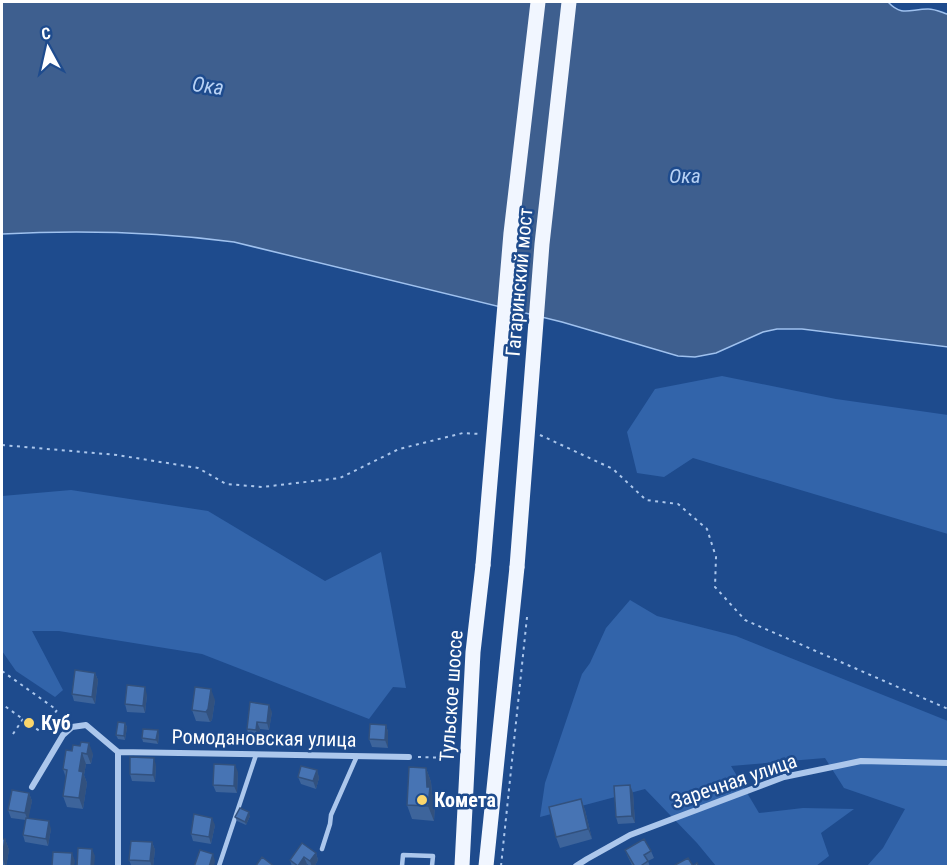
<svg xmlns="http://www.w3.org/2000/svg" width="950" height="868" font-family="'Roboto Condensed',sans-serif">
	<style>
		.green { fill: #3264aa }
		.water { fill: #3e5f8f; stroke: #9fc1ee; stroke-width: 1.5 }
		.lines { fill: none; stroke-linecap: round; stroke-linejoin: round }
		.path { stroke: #acc7ec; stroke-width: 2; stroke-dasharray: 3 4.5; stroke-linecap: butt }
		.lane { stroke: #acc7ec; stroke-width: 4.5 }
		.street { stroke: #acc7ec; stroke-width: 6 }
		.primary { stroke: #f1f6ff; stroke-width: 15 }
		.primary-bridge { stroke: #f1f6ff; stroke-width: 15 }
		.wall { fill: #3d649b }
		.shaded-wall { fill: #32517e }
		.building { fill: #4774b4; stroke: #32517e; stroke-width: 1.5 }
		.poi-dot { fill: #fbd66b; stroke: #1e4b8d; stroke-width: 2 }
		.labels { text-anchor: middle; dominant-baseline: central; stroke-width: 5; stroke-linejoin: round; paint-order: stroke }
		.street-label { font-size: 20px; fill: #fff; stroke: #1e4b8d }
		.poi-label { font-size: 20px; font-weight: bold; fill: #fff; stroke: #1e4b8d; text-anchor: start }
		.water-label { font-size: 21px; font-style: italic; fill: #b7d1f4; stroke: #1e4b8d }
	</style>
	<rect width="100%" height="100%" fill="#1e4b8d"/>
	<!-- green -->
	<path class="green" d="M722 376 836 399 948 415V534L693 458 664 477 637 473 627 432 655 389Z
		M71 490 208 511 325 581 381 552 406 688 393 687 369 719 202 654 59 631H32L63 690 55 697 16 671 2 651V496Z
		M630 600 657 616 736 636 948 721V866H867L883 848 905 809 844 788 825 758 731 766 759 813 803 808 854 809 821 833 829 856 816 866H716L697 843 645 789 540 817 545 783 582 674 590 663 606 628Z"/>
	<!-- water -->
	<path class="water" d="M2 2H888C902 17 910 9 928 9 935 9 941 12 947 14L948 15V347L802 329H777L763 332 716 353 695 357 678 356 562 322 234 242C158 232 79 230 2 234Z"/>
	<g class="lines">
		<!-- path -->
		<path class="path" d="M540 435 613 469 646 500 678 504 707 529 716 557 715 587 745 620 948 709
			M2 445 117 455 198 468 226 484 262 487 340 478 399 449 463 433 481 434
			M2 671 57 710 41 732 2 704
			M48 723 57 730
			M13 734 23 719
			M418 757 454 758
			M501 866 527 617"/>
		<!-- lane -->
		<path class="lane" d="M322 849 330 824 331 815 357 756
			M219 866 256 755
			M402 866 403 855 433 856 432 866"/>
		<!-- street -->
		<path class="street" d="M118 752 409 757
			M32 787 63 735 72 727 86 725 118 752V866
			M576 866 587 859 630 835 784 777 861 761 948 763"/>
		<!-- primary -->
		<path class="primary" d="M462 866 473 652 483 565
			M486 866 517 567"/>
		<!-- primary-bridge -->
		<path class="primary-bridge" d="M483 565 511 233 538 2
			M517 567 542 244 569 2"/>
	</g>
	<!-- wall -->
	<path class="wall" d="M95 673 98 680 95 704 74 701 72 694Z
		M147 695 145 713 127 712 125 704Z
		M215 700 212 720 210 722 196 721 192 710Z
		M272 712 269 730 260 729 258 737 249 736 247 729Z
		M125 723 127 727 125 740 118 739 116 735Z
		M386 725 388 732V748L372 747 369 739Z
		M159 734 158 744 143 742 142 738Z
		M72 751 93 754 91 764H86L84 775 87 783 83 809 67 807 63 796 66 778 63 769Z
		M156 765 155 782 132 781 130 774Z
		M426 768 431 782 432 794 435 802 434 821 412 819 407 805Z
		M317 770 319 778 316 789 301 784 298 777Z
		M238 772 237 793 216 792 213 785Z
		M630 785 633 793 635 823 618 824 616 817Z
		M29 793 32 801 28 818 51 829 48 846 25 842 23 835 26 820 11 818 8 810Z
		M581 799 585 810 592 839 560 848 556 837Z
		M250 816 246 825 237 821 235 817Z
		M215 825 211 844 193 841 191 834Z
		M2 839H5L9 850 6 867H2Z
		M152 842 155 850 153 867H132L129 860Z
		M625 850 651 851 654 858 648 861 650 867H633L628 857Z
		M316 853 318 860 314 867H311L307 864 305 867H292L290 860Z"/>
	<!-- shaded-wall -->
	<path class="shaded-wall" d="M95 673 98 680 95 704 92 697Z
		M145 687 147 695 145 713 143 706Z
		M211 689 215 700 212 720 210 722 206 712Z
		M269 705 272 712 269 730 267 723Z
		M257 722 260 729 258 737 256 730Z
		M125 723 127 727 125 740 124 736Z
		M386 725 388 732V748L385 740Z
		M158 730 159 734 158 744 156 740Z
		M89 743 93 754 91 764 87 754Z
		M82 753 86 764 84 775 87 783 83 809 79 798V771Z
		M154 758 156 765 155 782 153 775Z
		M235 765 238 772 237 793 234 786Z
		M426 768 431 782 432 794 435 802 434 821 428 806Z
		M317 770 319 778 316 789 313 781Z
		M630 785 633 793 635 823 632 816Z
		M29 793 32 801 28 821 25 813Z
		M581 799 585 810 592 839 588 829Z
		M249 812 250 816 246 825 245 822Z
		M212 818 215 825 211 844 209 837Z
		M49 821 51 829 48 846 46 839Z
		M5 839 9 850 6 867 2 857Z
		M152 842 155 850 153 867H152L150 861Z
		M92 849 95 856 94 867H91Z
		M72 853 75 861 74 867H71Z
		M316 853 318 860 314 867H312L310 861Z
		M213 854 215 861 214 867H209Z
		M304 857 307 864 305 867H298Z"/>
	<!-- building -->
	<path class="building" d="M75 670 95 673 92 697 72 694Z
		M127 685 145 687 143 706 125 704Z
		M195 687 211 689 208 709 206 712 192 710Z
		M250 702 269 705 267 723 257 722 256 730 247 729Z
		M118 722 125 723 124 736 116 735Z
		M370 724 386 725 385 740 369 739Z
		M143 729 158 730 156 740 142 738Z
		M81 742 89 743 87 754 82 753 79 771 83 772 79 798 63 796 67 770 63 769 66 750 72 751 73 745 80 746Z
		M130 757 154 758 153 775 130 774Z
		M214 764 235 765 234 786 213 785Z
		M301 766 317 770 313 781 298 777Z
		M409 767 426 768 427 787H430L428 806 407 805Z
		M630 785 632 816 616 817 614 786Z
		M12 790 29 793 25 813 8 810Z
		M581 799 588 829 556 837 549 807Z
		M240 808 249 812 245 822 235 817Z
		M194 814 212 818 209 837 191 834Z
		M26 818 49 821 46 839 23 835Z
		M2 839H5L2 857Z
		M644 839 651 851 644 855 648 861 639 867H635L625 850Z
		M131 841 152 842 150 861 129 860Z
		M302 843 316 853 310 861 304 857 298 866 290 860Z
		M78 848 92 849 91 867H77Z
		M200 850 213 854 209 867H194Z
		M53 852 72 853 71 867 52 866Z
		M262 857 275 867H255Z
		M688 858 693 866 697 863 699 867H675V865Z"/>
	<!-- markers -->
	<g class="poi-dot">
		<circle cx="29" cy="723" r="6"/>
		<circle cx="422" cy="800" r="6"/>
	</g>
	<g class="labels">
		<!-- street labels -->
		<g class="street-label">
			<text transform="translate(519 282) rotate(-85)">Гагаринский мост</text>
			<text transform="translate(451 696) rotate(-86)">Тульское шоссе</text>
			<text transform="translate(264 738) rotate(1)">Ромодановская улица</text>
			<text transform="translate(734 781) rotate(-19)">Заречная улица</text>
		</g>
		<!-- poi labels -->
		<g class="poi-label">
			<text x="41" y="723">Куб</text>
			<text x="434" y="800">Комета</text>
		</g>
		<!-- water labels -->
		<g class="water-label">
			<text transform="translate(208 86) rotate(8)">Ока</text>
			<text x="685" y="176">Ока</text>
		</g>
	</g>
	<!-- border -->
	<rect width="950" height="868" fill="none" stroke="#ffffff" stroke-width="6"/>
	<!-- north arrow -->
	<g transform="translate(48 48) rotate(352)" stroke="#1e4b8d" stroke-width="4.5" paint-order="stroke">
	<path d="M0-4.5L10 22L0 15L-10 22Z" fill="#ffffff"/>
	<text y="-9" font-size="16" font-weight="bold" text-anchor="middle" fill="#ffffff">С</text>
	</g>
</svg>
